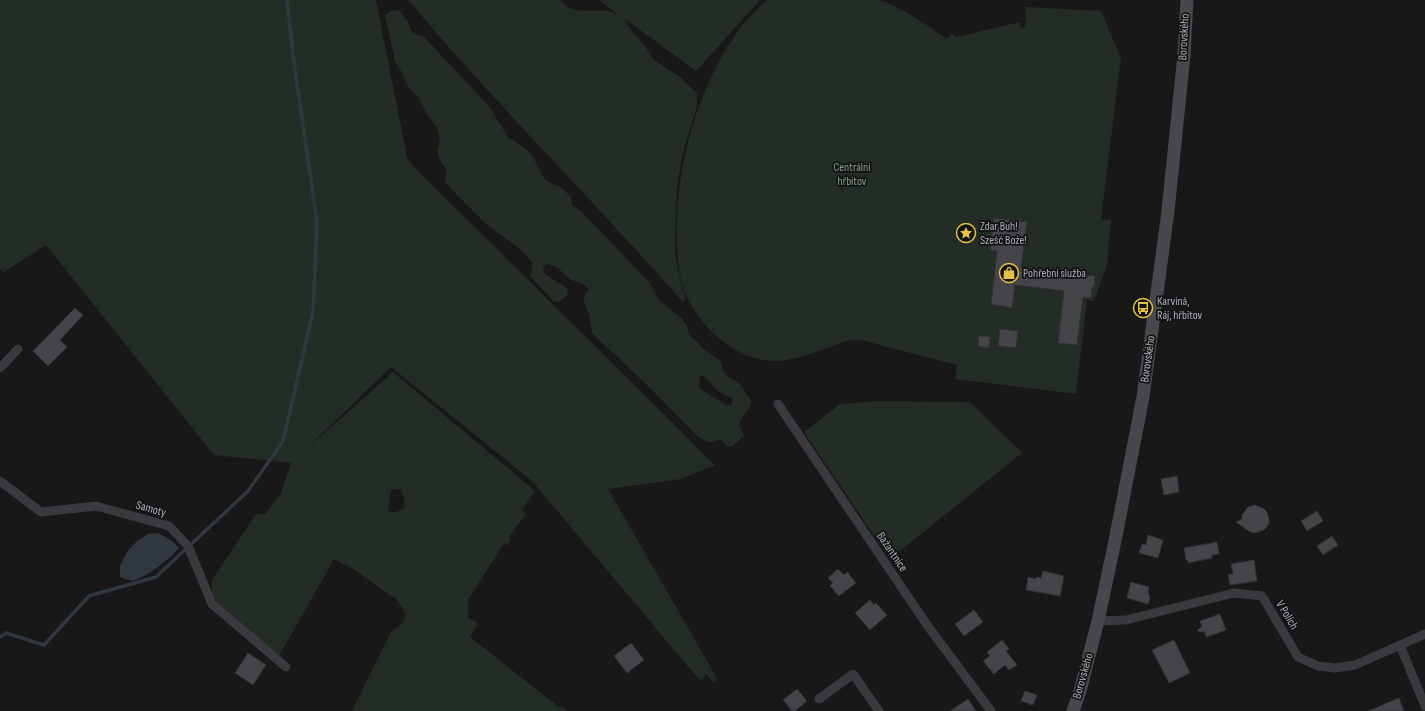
<svg xmlns="http://www.w3.org/2000/svg" width="1425" height="711" font-family="'Sofia Sans Condensed',sans-serif">
	<style>
		.green { fill: #242c26; fill-rule: evenodd }
		.water { fill: #30373f }
		.lines { fill: none; stroke-linecap: round; stroke-linejoin: round }
		.stream { stroke: #30373f; stroke-width: 3.5 }
		.building { fill: #454549; stroke: #323235 }
		.minor { stroke: #39393e; stroke-width: 9 }
		.secondary { stroke: #47484e; stroke-width: 13 }
		.labels { text-anchor: middle; dominant-baseline: central; stroke-width: 3.5; stroke-linejoin: round; paint-order: stroke }
		.street-label { font-size: 12px; fill: #abadb8; stroke: #131314 }
		.park-label { font-size: 12px; fill: #83a289; stroke: #131314 }
		.poi-label { font-size: 12px; fill: #abadb8; stroke: #131314; text-anchor: start }
	</style>
	<rect width="100%" height="100%" fill="#181819"/>
	<!-- green -->
	<path class="green" d="M0 0H376L407 157 412 165 715 465 681 479 608 489 717 678 714 683 706 674 701 682 533 482 391 367 304 451 393 372 535 491 522 510 526 514 509 537 510 539 507 546 504 543 468 600V617L478 624 470 637 559 707H563L567 711H352L391 632 402 624 406 616 402 607 396 599 353 569 334 559 278 658 212 600V580L256 514H265L281 493 291 463 214 455 46 245 3 273 0 268ZM393 489H400C404 495 405 501 404 508L399 511 392 513 388 510C390 502 388 496 393 489Z
		M408 0H560C564 4 569 9 576 10 590 13 603 7 617 14L599 0H760L696 71 625 19 631 30 645 46 653 59 667 69 678 75 697 93V107L682 156 677 187 675 254 681 283 686 298 683 302C593 200 496 104 408 0Z
		M767 0H880C904 9 926 24 947 39L952 33 956 37 1020 22 1021 28 1026 27 1025 7 1101 11 1121 58 1101 219 1111 220 1107 265 1094 301 1087 300 1076 394 955 379 957 365C934 359 911 353 887 347 878 345 867 340 857 340 848 339 838 344 830 347 804 356 778 367 751 357 719 345 694 318 683 287 678 271 677 254 677 237 675 159 706 52 767 0Z
		M399 10 408 21 410 29 414 33 424 37 488 105 508 137 527 150 532 155 542 175 547 181 560 187 568 194 571 198 572 205 582 212 649 282 659 300 682 319 687 325 689 335 700 344 703 349 719 360 721 363 723 370 727 376 740 384 752 402C749 411 741 416 739 425L744 435 733 446 728 447 721 439C711 444 707 442 698 437L651 389 592 333 589 315 583 298 589 289C584 283 579 283 572 280 562 274 562 268 548 264L543 267 544 273 568 289 567 295 559 302 553 301 530 276 532 271V263L527 256 515 245 487 225 452 190 445 182V177L447 170 442 164 437 152 440 142 437 128 428 116 419 98 409 88 400 69 395 62 385 15 391 11ZM700 375C710 378 710 384 717 390 722 394 729 395 733 400L731 405H726L699 388Z
		M877 401 970 402 1022 453 890 559 804 432 840 404Z"/>
	<!-- water -->
	<path class="water" d="M158 533 171 540 179 548C166 562 150 575 132 581L120 577V566L127 552 137 541 148 534Z"/>
	<g class="lines">
		<!-- stream -->
		<path class="stream" d="M0 637 6 633 44 645 89 596 156 577 248 491 283 441 313 312 317 222 294 63 287 0"/>
	</g>
	<!-- building -->
	<path class="building" d="M994 218 1027 222 1021 268 1074 274V271L1085 273V275L1095 276 1094 287H1092L1091 298 1083 297 1077 345 1058 343 1064 291 1015 285 1012 308 991 304 997 251 990 250Z
		M75 308 83 315 60 340 67 347 48 366 33 351Z
		M1000 329 1018 331 1016 348 998 346Z
		M979 336 990 337 989 348 978 346Z
		M1177 476 1179 492 1164 495 1161 479Z
		M1255 505 1264 509 1267 512 1269 518V524L1264 530 1255 533 1250 532 1236 522 1242 519V515L1248 507Z
		M1317 511 1323 521 1307 531 1301 521Z
		M1148 535 1163 540 1158 558 1139 553 1142 544 1146 545Z
		M1332 536 1338 545 1323 555 1317 546Z
		M1217 542 1219 554 1212 555V558L1188 563V560H1186L1184 548Z
		M1254 560 1257 581 1230 585 1228 575 1233 574 1231 564Z
		M838 569 844 575 847 572 856 583 839 596 830 586 833 583 828 578Z
		M1043 571 1064 576 1060 596 1026 590 1028 577 1036 579 1037 577 1041 578Z
		M1131 582 1149 587 1148 592 1150 598 1148 604 1127 598Z
		M870 600 874 605 876 603 887 615 870 630 855 613Z
		M974 610 983 622 964 636 955 624Z
		M1220 614 1226 630 1206 637 1205 632 1197 631 1202 626 1200 621Z
		M1002 640 1009 649 1006 651 1017 665 1009 670 1005 665 994 674 983 661 990 656 987 652Z
		M1174 640 1190 673 1169 683 1152 650Z
		M631 643 644 660 627 673 614 656Z
		M248 653 266 665 253 685 235 673Z
		M797 689 807 701 795 711H792L783 700Z
		M1025 691 1037 695 1033 705 1021 701Z
		M1399 698 1404 711H1368Z
		M968 699 976 711H950Z"/>
	<g class="lines">
		<!-- minor -->
		<path class="minor" d="M0 368 18 349
			M778 404 927 625 991 711
			M0 481 41 512 96 506 169 526 188 546 212 604 286 667
			M1098 621 1126 620 1234 593 1262 596 1298 657 1318 666 1335 668 1355 665 1425 634
			M1400 645 1425 706
			M819 699 853 674 879 711"/>
		<!-- secondary -->
		<path class="secondary" d="M1073 711 1080 691 1098 621 1115 541 1143 397 1168 211 1184 55 1187 0"/>
	</g>
	<!-- icons -->
	<defs>
		<g id="sight-ring" transform="scale(1)"><circle r="9.5" fill="#131314" stroke="#e5c244" stroke-width="1.5"/><path d="M0-6L1.8-2.2L6-1.7L2.9 1.2L3.7 5.4L0 3.3L-3.7 5.4L-2.9 1.2L-6-1.7L-1.8-2.2Z" fill="#e5c244"/></g>
		<g id="shop-ring" transform="scale(1)"><circle r="9.5" fill="#131314" stroke="#e5c244" stroke-width="1.5"/><path d="M-5-2.5h2.3a2.7 3.5 0 0 1 5.4 0H5L5.5 6h-11ZM-1.5-2.5h3a1.5 2.3 0 0 0-3 0Z" fill="#e5c244"/></g>
		<g id="bus-ring" transform="scale(1)"><circle r="9.5" fill="#131314" stroke="#e5c244" stroke-width="1.5"/><path d="M-5-6H5V4H4V6H2V4H-2V6H-4V4H-5ZM-3.5-4V0h7V-4ZM-3.5 1.2v1.5H-2V1.2ZM2 1.2v1.5H3.5V1.2Z" fill="#e5c244"/></g>
	</defs>
	<g fill-rule="evenodd">
		<use href="#sight-ring" x="966" y="233"/>
		<use href="#shop-ring" x="1009" y="273"/>
		<use href="#bus-ring" x="1143" y="308"/>
	</g>
	<g class="labels">
		<!-- street labels -->
		<g class="street-label">
			<text transform="translate(1184 37) rotate(-87)">Borovského</text>
			<text transform="translate(1148 359) rotate(-82)">Borovského</text>
			<text transform="translate(151 509) rotate(16)">Samoty</text>
			<text transform="translate(892 552) rotate(56)">Bažantnice</text>
			<text transform="translate(1287 615) rotate(59)">V Polích</text>
			<text transform="translate(1083 676) rotate(-74)">Borovského</text>
		</g>
		<!-- park labels -->
		<g class="park-label">
			<text x="852" y="167">Centrální<tspan x="852" dy="14">hřbitov</tspan></text>
		</g>
		<!-- poi labels -->
		<g class="poi-label">
			<text x="980" y="226">Zdar Buh!<tspan x="980" dy="14">Sześć Boże!</tspan></text>
			<text x="1023" y="273">Pohřební služba</text>
			<text x="1157" y="301">Karviná,<tspan x="1157" dy="14">Ráj, hřbitov</tspan></text>
		</g>
	</g>
</svg>
